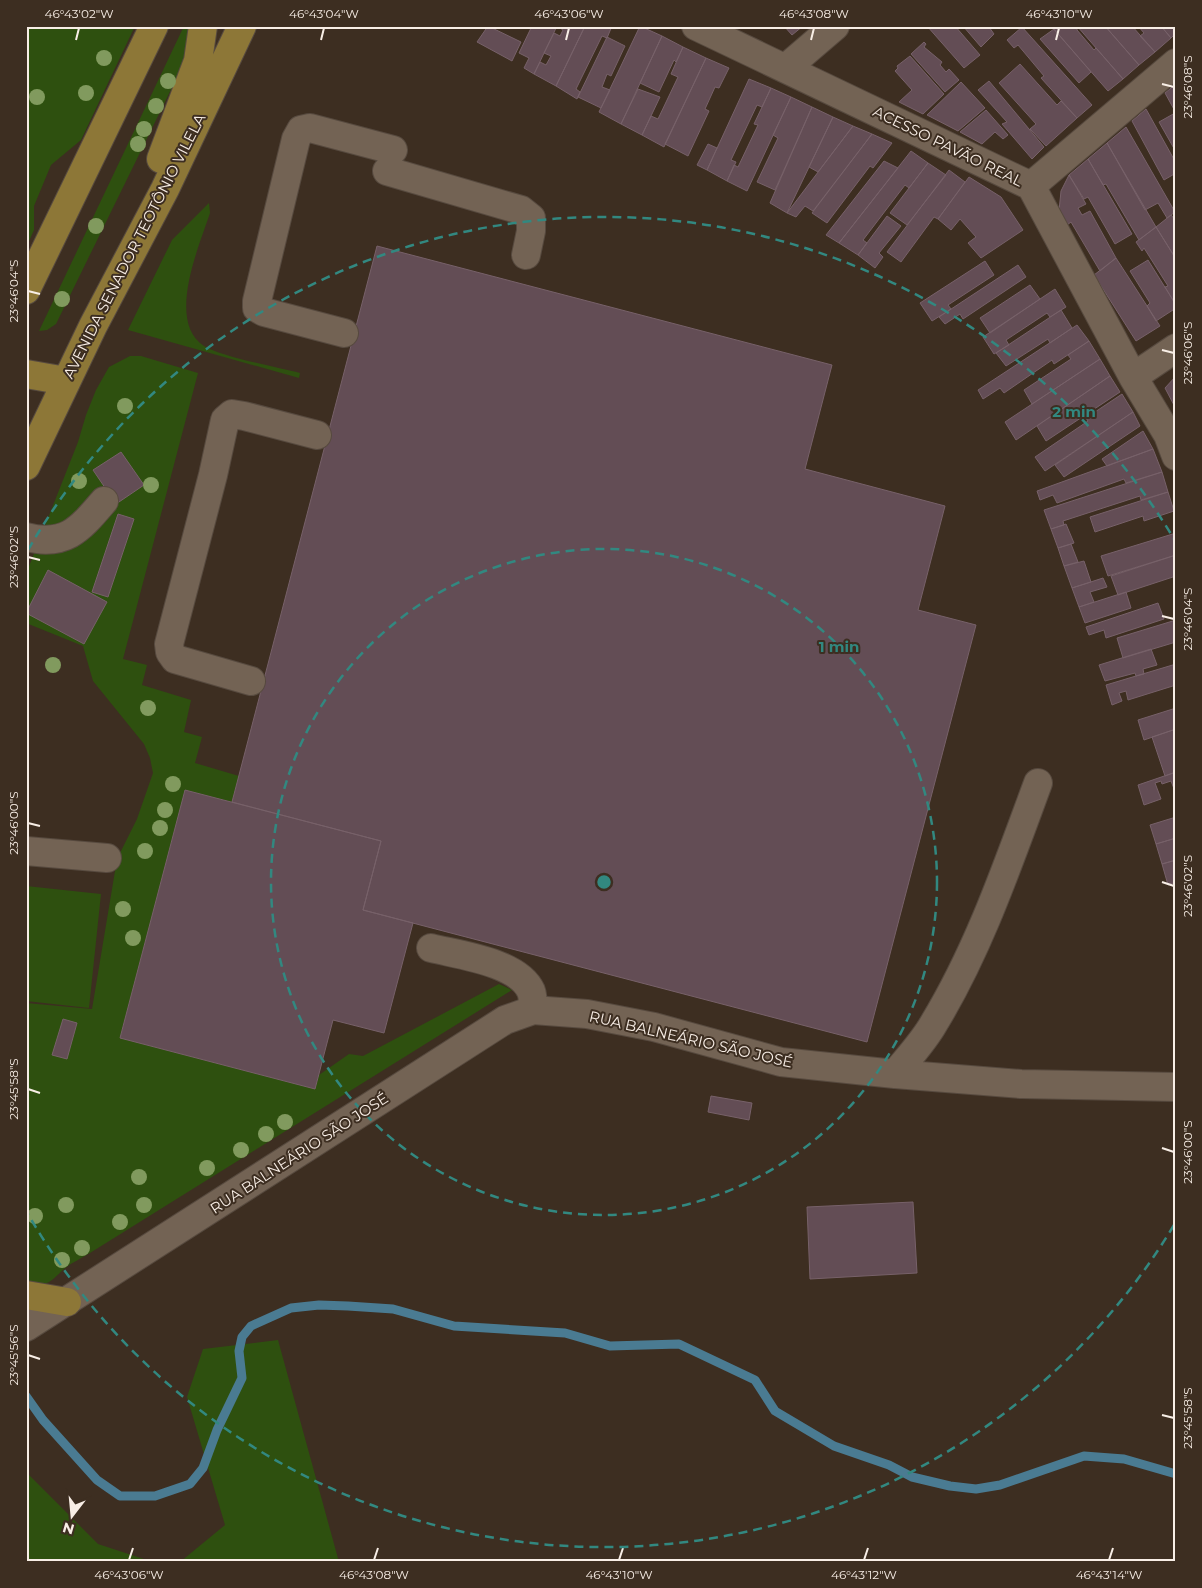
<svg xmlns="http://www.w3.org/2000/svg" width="1202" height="1588" font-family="Montserrat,sans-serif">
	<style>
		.green { fill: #2e500f }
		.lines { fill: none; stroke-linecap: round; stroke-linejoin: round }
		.stream { stroke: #4a7b92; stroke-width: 9 }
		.building { fill: #634d55; stroke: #776169 }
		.minor-casing { stroke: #574a3f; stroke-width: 30 }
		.major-casing { stroke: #574a3f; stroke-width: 30 }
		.minor { stroke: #736354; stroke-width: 28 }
		.major { stroke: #8d7737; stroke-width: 28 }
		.tree { fill: #819a5e }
		.ticks { fill: none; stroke: #f8eee6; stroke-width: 2 }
		.ring { fill: none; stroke: #328880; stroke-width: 2.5; stroke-dasharray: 9 6 }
		.labels { text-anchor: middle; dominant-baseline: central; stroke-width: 4; stroke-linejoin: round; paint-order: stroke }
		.street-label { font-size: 15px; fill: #f8eee6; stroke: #3d2e21 }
		.centre { fill: #328880; stroke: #3d2e21; stroke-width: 2.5 }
		.ring-label { font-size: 15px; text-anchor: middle; font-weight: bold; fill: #328880; stroke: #3d2e21; stroke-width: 4; stroke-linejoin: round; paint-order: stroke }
		.neatline { fill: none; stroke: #f8eee6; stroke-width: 2 }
		.ticks-label { font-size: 12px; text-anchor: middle; fill: #f8eee6 }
	</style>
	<rect width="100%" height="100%" fill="#3d2e21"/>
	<!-- green -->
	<path class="green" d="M26 26H135L81 140 51 165 34 206V230L26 248Z
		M184 26H194L184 63 56 324 47 330 39 331Z
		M209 203 210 213C199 247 166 321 204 346 222 357 277 367 300 373L299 378 128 330 172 240Z
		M130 356H141L198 373 123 659 147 665 142 685 191 700 184 732 202 737 195 763 239 776 232 802 185 790 120 1038 315 1089 319 1075 349 1054 363 1056 499 984 512 990 90 1253C82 1258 73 1262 65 1268 50 1282 48 1288 26 1282V1003L92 1009 117 859 137 819 153 773 150 758 144 744 93 681 83 646 26 623V574L78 442 86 415 96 390 109 367Z
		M26 886 101 894 89 1008 26 1001Z
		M278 1340 339 1562H180L225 1525 187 1397 203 1349Z
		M26 1472 98 1544 153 1562H26Z"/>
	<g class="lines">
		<!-- stream -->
		<path class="stream" d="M26 1396 43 1420 97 1480 120 1496H155L190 1484 203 1468 217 1430 242 1378 239 1351 242 1337 251 1326 291 1308 319 1305 348 1306 393 1309 454 1326 565 1333 610 1346 679 1344 755 1380 775 1411 834 1446 889 1465 912 1477 950 1486 976 1489 1000 1485 1084 1456 1124 1459 1176 1474"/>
	</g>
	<!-- building -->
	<path class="building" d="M488 26 521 42 512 61 477 42Z
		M532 26H557L534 74 524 68 529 58 519 53Z
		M585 26 556 86 534 74 540 62 546 65 551 56 544 53 554 33 560 36 563 30 557 26Z
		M585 26H612L607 38 602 36 576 89 580 92 577 99 556 86Z
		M640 26 662 36 621 124 599 112Z
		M784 26H803L792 35Z
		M927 26H955L980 55 964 68Z
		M963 26H984L987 29 989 27 994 34 981 47Z
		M1051 26H1077V30L1094 50 1096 48 1123 79 1108 91Z
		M1077 26H1105L1139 65 1123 79Z
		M1105 26H1132L1155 52 1139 65Z
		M1138 26H1161L1171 38 1155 52 1140 36 1144 33Z
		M1161 26H1176V33L1171 38Z
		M1022 27 1092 105 1077 118 1041 78 1044 76 1018 45 1014 48 1007 40Z
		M1054 29 1091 72 1079 83 1040 39Z
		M662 36 683 47 676 62 674 60 659 92 640 83Z
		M607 37 625 46 611 76 607 74 602 87 610 90 601 108 578 97Z
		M924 42 926 44 924 47 942 62 940 65 946 72 949 69 959 80 945 92 911 54Z
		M683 47 706 58 664 147 642 135 651 116 658 119 678 77 671 74Z
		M910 56 944 94 923 114 899 102 912 90 895 71 898 68 897 66Z
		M706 58 729 68 719 88 715 87 705 109 709 111 688 156 665 144Z
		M1020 64 1057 105 1061 101 1077 118 1046 146 1030 129 1036 124 999 83Z
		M749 79 771 88 762 107 757 105 731 160 736 162 727 181 707 170Z
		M989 81 1044 147 1032 159 1002 124 1007 122 978 90Z
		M961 82 985 108 958 131 927 115Z
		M1176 84V113L1165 93Z
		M771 88 791 97 747 191 727 181 734 165 738 167 758 125 754 124Z
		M638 89 660 97 642 135 621 124Z
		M791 97 812 107 775 190 757 182 778 138 773 135Z
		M812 107 833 117 787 213 770 203Z
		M1146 109 1176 163V173L1164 180 1132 121Z
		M986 110 1008 135 1003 139 995 132 982 144 960 132Z
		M1175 113H1176V152L1159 122Z
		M833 117 853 126 818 172 809 167Z
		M853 126 872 134 813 211 805 206 796 217 787 213Z
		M1126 127 1175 212 1167 218 1158 203 1145 210 1107 143Z
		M872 134 892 143 873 168 870 166 827 223 812 213Z
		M1107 143 1156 227 1139 240 1106 184 1103 185 1088 159Z
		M708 144 717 148 707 170 697 165Z
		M911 151 928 163 909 188 905 185 863 240 867 243 858 255 839 243Z
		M1088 159 1132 234 1115 244 1088 197 1084 199 1069 175Z
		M884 161 898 168 839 243 826 235Z
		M928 163 946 175 907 225 890 213Z
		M949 170 965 182 938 219 934 217 901 262 887 252Z
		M1069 175 1086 204 1078 208 1082 215 1090 211 1116 258 1100 271 1071 222 1067 225 1059 211 1061 191Z
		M969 177 1001 197 1023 230 981 258 968 243 976 237 960 219 951 230 938 219Z
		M1171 215 1176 221V259L1156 227Z
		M887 216 901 226 879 253 883 257 875 268 858 255Z
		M1156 227 1176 259V305L1165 287 1168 286 1144 248 1142 251 1136 242Z
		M377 246 832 365 805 469 945 506 918 610 976 625 867 1042 363 910 381 841 232 802Z
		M1116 258 1160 326 1136 341 1094 275Z
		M1148 260 1176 305V308L1156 321 1147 306 1150 303 1130 271Z
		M985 261 994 275 948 305 951 309 932 321 920 303Z
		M1018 265 1026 277 963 319 960 314 945 324 939 317Z
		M1030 285 1040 299 990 333 980 318Z
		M1055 289 1066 307 1050 317 1047 313 1006 340 1009 345 994 354 983 337Z
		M1061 310 1072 328 1050 343 1048 339 1006 366 996 353Z
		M1077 325 1089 341 1054 364 1052 360 1004 393 1000 388 983 399 978 390Z
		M1089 341 1100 359 1032 404 1024 390 1071 359 1068 355Z
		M1100 359 1110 376 1016 440 1005 422Z
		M1110 376 1120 392 1046 441 1037 426Z
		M1176 376V409L1165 388Z
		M1122 394 1133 412 1045 471 1035 457 1088 421 1086 418Z
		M1133 412 1140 426 1064 477 1055 465Z
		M1143 431 1153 449 1107 466 1102 459Z
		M1153 449 1162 472 1126 483 1124 479 1057 503 1053 495 1040 500 1037 491Z
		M121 452 144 485 116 504 93 470Z
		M1162 472 1168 492 1141 500 1140 496 1063 521 1064 525 1051 529 1044 510Z
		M1168 492 1174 511 1144 521 1143 516 1095 532 1090 517Z
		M118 514 134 519 108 597 92 592Z
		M1066 524 1074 543 1058 548 1051 529Z
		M1176 533V555L1108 576 1101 556Z
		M1071 544 1078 562 1064 566 1058 548Z
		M1176 555V576L1118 595 1111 576Z
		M1084 561 1091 582 1072 588 1064 566Z
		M48 570 107 602 84 644 26 613Z
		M1103 578 1107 587 1090 592 1094 602 1079 607 1072 588Z
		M1126 592 1131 608 1085 623 1079 607Z
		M1158 603 1164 619 1106 638 1104 630 1089 635 1086 627Z
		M1176 620V642L1123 658 1117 638Z
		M1151 649 1157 665 1143 669 1144 674 1136 676 1135 673 1105 681 1099 665Z
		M1176 664V685L1128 700 1126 691 1119 693 1122 701 1112 705 1106 685Z
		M1176 708V729L1144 740 1138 720Z
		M1176 729V772L1165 776 1152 737Z
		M1176 772V794L1171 781 1162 784 1161 781 1155 783 1161 799 1144 805 1138 785Z
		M185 790 381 841 363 910 413 923 384 1033 333 1020 315 1089 120 1038Z
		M1176 817V838L1156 844 1150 825Z
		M1176 838V860L1162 864 1156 844Z
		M1176 860V882L1168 885 1162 864Z
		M63 1019 77 1023 67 1059 52 1055Z
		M711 1096 752 1103 749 1120 708 1112Z
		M913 1202 917 1273 810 1279 807 1207Z"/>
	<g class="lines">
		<!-- minor casing -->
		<g class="minor-casing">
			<path id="minor" d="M696 26 1031 186 1133 377 1168 435 1176 456
				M786 68 835 26
				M387 171 521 210 531 218V231L526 255
				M1031 186 1176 63
				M344 333 264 312 257 308V301L296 139 301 130 310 128 393 150
				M1133 377 1176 348
				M26 537C66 547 80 529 104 501
				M251 681 175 659 170 652 169 644 213 475 225 420 232 414 244 416 317 435
				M26 851 107 858
				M431 948C459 955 518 962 531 991 533 996 533 1005 533 1010
				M895 1074C908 1058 924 1041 934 1023 979 949 1008 864 1038 783
				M26 1327 505 1020 533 1010 587 1014 654 1027 781 1062 895 1074 1021 1084 1176 1087"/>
		</g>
		<!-- major casing -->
		<g class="major-casing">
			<path id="major" d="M161 159 198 61 203 26
				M26 290 154 26
				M26 374 66 381
				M26 466 93 326 165 189 242 26
				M26 1295 67 1302"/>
		</g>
		<!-- minor -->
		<use href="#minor" class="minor"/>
		<!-- major -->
		<use href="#major" class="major"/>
	</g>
	<!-- trees -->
	<g class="tree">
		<circle cx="104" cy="58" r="8"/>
		<circle cx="168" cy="81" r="8"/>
		<circle cx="86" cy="93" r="8"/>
		<circle cx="37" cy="97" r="8"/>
		<circle cx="156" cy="106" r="8"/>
		<circle cx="144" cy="129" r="8"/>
		<circle cx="138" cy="144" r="8"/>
		<circle cx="96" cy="226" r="8"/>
		<circle cx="62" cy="299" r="8"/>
		<circle cx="125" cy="406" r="8"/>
		<circle cx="79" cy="481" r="8"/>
		<circle cx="151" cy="485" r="8"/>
		<circle cx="53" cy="665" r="8"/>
		<circle cx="148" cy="708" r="8"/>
		<circle cx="173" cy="784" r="8"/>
		<circle cx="165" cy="810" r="8"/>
		<circle cx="160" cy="828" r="8"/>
		<circle cx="145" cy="851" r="8"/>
		<circle cx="123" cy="909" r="8"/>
		<circle cx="133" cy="938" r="8"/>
		<circle cx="285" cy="1122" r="8"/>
		<circle cx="266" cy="1134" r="8"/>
		<circle cx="241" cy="1150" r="8"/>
		<circle cx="207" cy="1168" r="8"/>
		<circle cx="139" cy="1177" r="8"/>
		<circle cx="66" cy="1205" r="8"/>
		<circle cx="144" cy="1205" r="8"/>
		<circle cx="35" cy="1216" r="8"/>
		<circle cx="120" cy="1222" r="8"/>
		<circle cx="82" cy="1248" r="8"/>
		<circle cx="62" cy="1260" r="8"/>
	</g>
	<!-- ticks -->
	<path class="ticks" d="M76 40 79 28M321 40 324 28M566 40 569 28M811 40 814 28M1056 40 1059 28M1162 84 1174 87M28 291 40 294M1162 350 1174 353M28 557 40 560M1162 616 1174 619M28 823 40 826M1162 882 1174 886M28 1089 40 1093M1162 1148 1174 1152M28 1355 40 1359M1162 1415 1174 1418M129 1560 133 1548M374 1560 378 1548M619 1560 623 1548M864 1560 868 1548M1109 1560 1113 1548"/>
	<!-- distance rings -->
	<g class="ring">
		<circle cx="604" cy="882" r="333"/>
		<path d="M1174 1225A665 665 0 0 1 28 1214M28 550A665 665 0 0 1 1174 539"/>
	</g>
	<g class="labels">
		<!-- street labels -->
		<g class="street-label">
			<text transform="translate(948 146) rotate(26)">ACESSO PAVÃO REAL</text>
			<text transform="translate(134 246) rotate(-63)">AVENIDA SENADOR TEOTÔNIO VILELA</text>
			<text transform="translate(691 1039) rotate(13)">RUA BALNEÁRIO SÃO JOSÉ</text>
			<text transform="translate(299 1153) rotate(-33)">RUA BALNEÁRIO SÃO JOSÉ</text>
		</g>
	</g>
	<circle cx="604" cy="882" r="8" class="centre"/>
	<g class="ring-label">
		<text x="1074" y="417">2 min</text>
		<text x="839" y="652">1 min</text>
	</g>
	<!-- border -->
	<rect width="1202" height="1588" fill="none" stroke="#3d2e21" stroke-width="55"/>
	<!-- north arrow -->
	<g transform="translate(72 1516) rotate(196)" stroke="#3d2e21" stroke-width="4" paint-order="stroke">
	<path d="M0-4L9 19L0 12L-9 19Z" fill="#f8eee6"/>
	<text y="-8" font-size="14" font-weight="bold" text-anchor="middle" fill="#f8eee6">N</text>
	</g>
	<rect x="28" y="28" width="1146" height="1532" class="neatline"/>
	<g class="ticks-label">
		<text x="79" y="18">46°43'02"W</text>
		<text x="324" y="18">46°43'04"W</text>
		<text x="569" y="18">46°43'06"W</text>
		<text x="814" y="18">46°43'08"W</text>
		<text x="1059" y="18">46°43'10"W</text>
		<text transform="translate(1188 87) rotate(-90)" y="4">23°46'08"S</text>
		<text transform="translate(14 291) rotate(-90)" y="4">23°46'04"S</text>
		<text transform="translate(1188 353) rotate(-90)" y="4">23°46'06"S</text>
		<text transform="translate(14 557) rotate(-90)" y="4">23°46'02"S</text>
		<text transform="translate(1188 619) rotate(-90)" y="4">23°46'04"S</text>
		<text transform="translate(14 823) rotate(-90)" y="4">23°46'00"S</text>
		<text transform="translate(1188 886) rotate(-90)" y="4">23°46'02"S</text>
		<text transform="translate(14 1089) rotate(-90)" y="4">23°45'58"S</text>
		<text transform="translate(1188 1152) rotate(-90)" y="4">23°46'00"S</text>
		<text transform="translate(14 1355) rotate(-90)" y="4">23°45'56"S</text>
		<text transform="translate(1188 1418) rotate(-90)" y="4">23°45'58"S</text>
		<text x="129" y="1579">46°43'06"W</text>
		<text x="374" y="1579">46°43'08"W</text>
		<text x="619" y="1579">46°43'10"W</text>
		<text x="864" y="1579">46°43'12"W</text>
		<text x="1109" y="1579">46°43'14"W</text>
	</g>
</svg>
